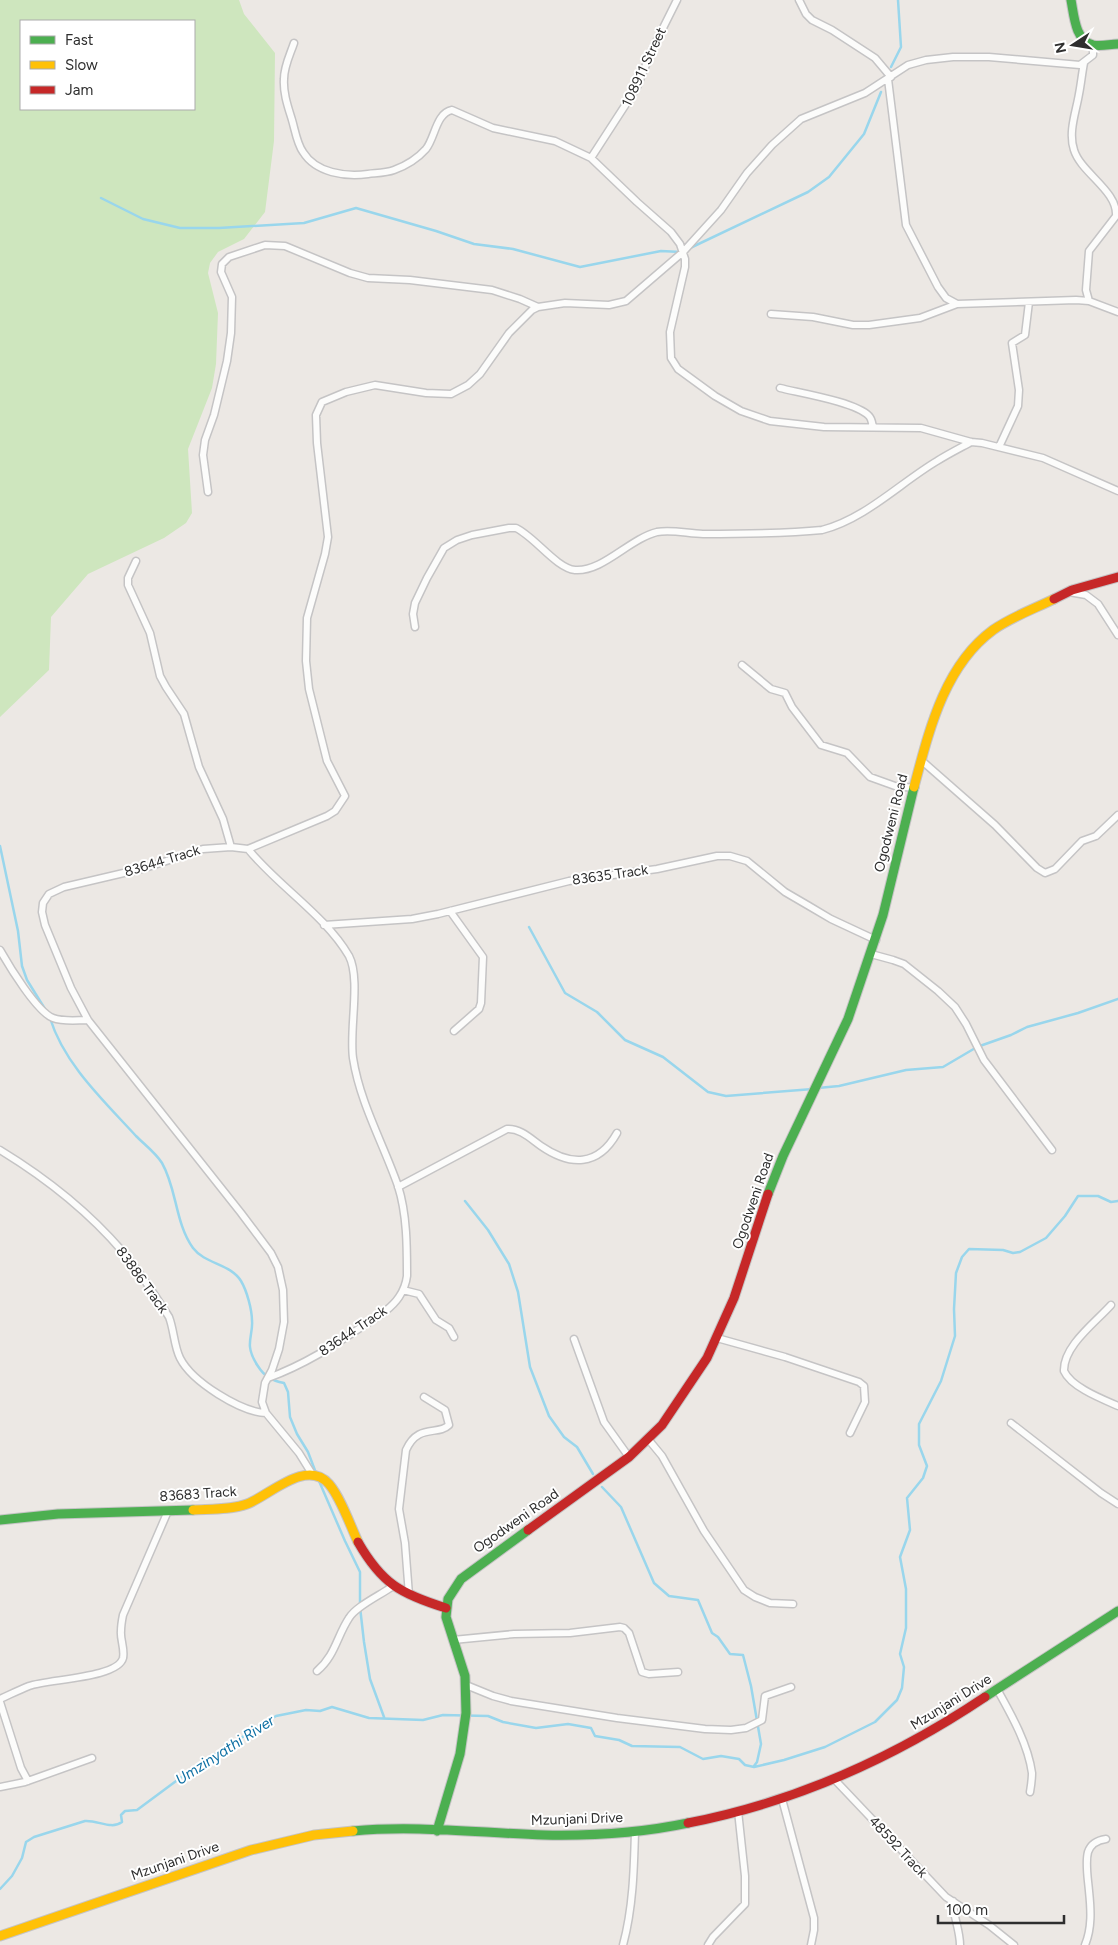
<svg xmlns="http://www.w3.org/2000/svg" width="1118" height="1945" font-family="Figtree,sans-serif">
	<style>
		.green { fill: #cee6be; fill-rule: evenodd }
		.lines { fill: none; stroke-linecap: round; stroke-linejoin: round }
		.stream { stroke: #99d6ec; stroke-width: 2.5 }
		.street-casing { stroke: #c5c4c5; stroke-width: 9 }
		.fast-casing { stroke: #c5c4c5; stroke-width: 11 }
		.slow-casing { stroke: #c5c4c5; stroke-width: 11 }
		.jam-casing { stroke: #c5c4c5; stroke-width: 11 }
		.street { stroke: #fcfcfb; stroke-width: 6 }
		.fast { stroke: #4caf50; stroke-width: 9 }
		.slow { stroke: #ffc107; stroke-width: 9 }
		.jam { stroke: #c62828; stroke-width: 9 }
		.labels { text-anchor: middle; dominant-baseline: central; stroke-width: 4; stroke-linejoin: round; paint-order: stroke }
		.street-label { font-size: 14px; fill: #2e2e2e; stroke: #fff }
		.water-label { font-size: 15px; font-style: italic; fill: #0d6fa3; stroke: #fff }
	</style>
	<rect width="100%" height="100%" fill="#ece8e4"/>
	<!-- green -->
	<path class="green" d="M0 0H239L244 14 275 53 274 141 265 212 244 239 218 252 210 263 208 273 218 313 216 364 212 388 188 449 192 513 186 523 164 538 88 574 51 617 49 670 0 717ZM21 21H194V109H21Z"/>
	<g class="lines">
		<!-- stream -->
		<path class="stream" d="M891 67 901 47 898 0
			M101 198 143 219 180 228H219L304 223 356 208 436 231 474 244 513 249 580 267 661 251 681 252
			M688 249 808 192 829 177 864 134 881 92
			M0 846 18 931 22 966 27 980 45 1009
			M529 927 565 993 597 1012 625 1040 663 1057 708 1092 726 1096 813 1089
			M50 1018C64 1064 104 1101 136 1136 144 1144 156 1153 162 1163 177 1189 175 1223 193 1248 205 1264 231 1264 241 1281 247 1291 252 1310 252 1321 253 1329 249 1339 250 1347 251 1357 261 1374 270 1378 274 1381 279 1382 284 1383L288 1392 290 1417 297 1434 308 1452 316 1473
			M818 1088 839 1086 906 1070 943 1067 977 1047 1011 1035 1027 1027 1078 1013 1118 999
			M465 1201 488 1230 509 1264 518 1292 530 1367 549 1416 564 1437 577 1447 593 1474
			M319 1481 345 1541 360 1572V1607L364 1642 370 1679 384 1717
			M602 1487 621 1507 654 1583 669 1596 698 1600 712 1633 718 1637 730 1654 743 1655 751 1686 761 1744 757 1762 754 1766
			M0 1889 12 1876 22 1858 26 1842 34 1837 85 1821C98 1820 111 1830 122 1822L121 1815 125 1811 137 1810 195 1767 276 1716 306 1710 320 1711 332 1707 369 1718 423 1720 443 1715 488 1716 503 1722 536 1728 568 1724 591 1728 595 1736 619 1740 632 1746 680 1747 703 1759 721 1756 739 1759 745 1765 754 1767 784 1760 825 1747 875 1722 897 1700 902 1688 904 1667 900 1654 906 1628V1589L900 1557 910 1530 907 1498 923 1478 927 1466 919 1445V1424L941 1381 955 1336 954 1309 956 1273 962 1257 969 1249 1003 1250 1013 1253 1020 1252 1046 1238 1065 1216 1078 1196H1098L1111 1202 1118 1201"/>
		<!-- street casing -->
		<g class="street-casing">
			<path id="street" d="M799 0 806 14 812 20 832 30 875 58 891 77
				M294 43C290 55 284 66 284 79 283 93 288 107 292 120 295 130 297 144 303 152 316 173 345 177 368 174 376 173 386 173 394 170 405 166 418 158 426 149 435 138 436 113 452 110L493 128 555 141 591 158 637 202 671 232 680 244 685 259V267L670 332 671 358 678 369 715 396 741 411 770 421 824 427 921 428 971 442 982 443 1043 458 1118 491
				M1084 63C1082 73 1081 84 1079 94 1076 112 1068 132 1074 150 1081 173 1118 191 1116 216L1089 251 1086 290 1089 301
				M888 79 906 225 938 287 946 298 957 304 1076 300 1089 301 1118 312
				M591 158 637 87 652 50 677 0
				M771 314 813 317 853 325H869L920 318 957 304
				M780 388C800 393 856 402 869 416 872 419 872 423 873 427
				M999 447 1018 406 1019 390 1012 343 1025 335 1029 302
				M208 492 203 455 205 440 214 415 227 361 231 333 232 297 221 272 222 264 229 257 265 245 285 246 350 273 368 278 410 280 492 290 520 299 538 307
				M136 561 128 578V585L150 633 160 676 166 687 184 714 199 767 223 819 231 847
				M1069 592 1086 595 1098 604 1118 635
				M415 627 413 614 415 603 427 578 444 548 457 540 472 535 509 528H516C535 537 556 568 575 570 603 572 629 539 657 532 672 529 689 534 703 534 743 534 782 534 822 530 865 519 900 483 937 461 948 454 960 448 971 442
				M742 665 771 689 785 693 792 707 821 745 847 753 870 777 895 786 915 788
				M921 760 995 825 1037 868 1045 873 1055 869 1082 841 1096 836 1118 815
				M248 849 327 816 335 811 345 796 327 761 309 689 306 661 307 618 325 554 328 537 317 443 316 415 322 402 346 392 375 385 426 393 451 394 468 385 480 374 509 333 532 310 538 307 565 303 609 305 626 301 683 252 721 210 747 173 772 145 801 119 865 93 908 65 926 60 953 57H989L1080 65 1093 55V45
				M450 911 483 957 481 1003 479 1009 454 1031
				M324 925 412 919 438 914 569 881 657 869 717 856H730L747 861 785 892 809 906 831 919 876 940
				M0 950C9 966 37 1012 53 1018 64 1022 77 1020 88 1020
				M871 954 893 960 904 964 938 991 955 1007 966 1024 984 1060 1052 1150
				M0 1150C46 1178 88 1211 123 1252 140 1272 155 1295 169 1317 174 1330 174 1346 180 1358 192 1382 241 1412 266 1413
				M398 1187 507 1129C520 1128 531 1139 541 1146 570 1166 598 1167 617 1133
				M403 1290 419 1294 436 1320 449 1328 454 1337
				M1111 1305C1096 1322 1063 1346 1064 1371 1071 1387 1102 1399 1118 1406
				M717 1338 785 1357 859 1382 864 1386 865 1402 850 1433
				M574 1339 604 1422 629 1457
				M268 1378C304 1365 335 1345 366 1324 377 1317 391 1309 399 1297 403 1291 406 1284 407 1276 407 1247 407 1214 398 1186 383 1143 360 1103 353 1058 349 1030 361 979 349 956 325 915 278 886 248 849L231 847 203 849 145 868 64 887 49 894 43 903 42 912 45 925 71 988 88 1020 241 1213 271 1253 278 1267 283 1290 284 1322 279 1349 272 1370 265 1383 262 1402 266 1413 299 1453 312 1474
				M1011 1423 1101 1493 1118 1504
				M648 1439 662 1456 704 1531 744 1590 755 1597 770 1603 793 1604
				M409 1595 405 1543 399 1509 406 1450C418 1423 438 1436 449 1425L445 1410 424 1397
				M453 1640 514 1634 570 1633 620 1627 624 1628 629 1633 642 1672 649 1674 678 1672
				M317 1671C335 1656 337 1636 349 1618 356 1606 381 1595 393 1586
				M466 1685 493 1696 511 1701 617 1718 705 1729 731 1730 746 1728 762 1720 765 1696 791 1687
				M997 1689C1011 1714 1028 1744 1032 1773 1032 1779 1031 1786 1030 1792
				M0 1699C9 1695 19 1690 29 1686 49 1679 118 1678 123 1658 125 1649 120 1639 121 1631 121 1626 122 1620 123 1615L168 1511
				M0 1702 21 1768 28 1781
				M834 1779 946 1897 989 1925 1014 1945
				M0 1787 25 1782 92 1758
				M782 1799 814 1918V1930L811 1945
				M953 1901C953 1916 960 1930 960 1945
				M623 1945C633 1908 634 1869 635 1831
				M708 1945 713 1937 745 1904V1876L738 1811
				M1085 1945C1092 1928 1091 1910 1089 1891 1088 1879 1085 1863 1088 1852 1091 1843 1099 1840 1106 1839"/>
		</g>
		<!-- fast casing -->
		<g class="fast-casing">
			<path id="fast" d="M1071 0C1074 15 1075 41 1093 45 1101 47 1110 44 1118 44
				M768 1194 783 1156 848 1019 883 915 914 787
				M0 1520 58 1514 193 1510
				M985 1697 1118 1611
				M353 1831C416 1825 480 1833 544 1835 592 1836 641 1833 688 1823
				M437 1831 460 1754 466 1713 465 1676 446 1617 448 1599 461 1579 528 1530"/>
		</g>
		<!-- slow casing -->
		<g class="slow-casing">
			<path id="slow" d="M914 787C929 731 944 666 993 630 1011 617 1034 609 1054 599
				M193 1510C210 1509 231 1510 247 1504 269 1496 306 1458 329 1484 341 1498 350 1525 358 1542
				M0 1936 251 1850 314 1835 353 1831"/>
		</g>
		<!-- jam casing -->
		<g class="jam-casing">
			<path id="jam" d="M1054 599 1072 590 1118 577
				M528 1530 629 1457 662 1425 707 1358 734 1298 768 1194
				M358 1542C382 1584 401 1594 446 1608
				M688 1823C796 1802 894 1758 985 1697"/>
		</g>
		<!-- street -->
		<use href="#street" class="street"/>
		<!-- fast -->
		<use href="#fast" class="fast"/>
		<!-- slow -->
		<use href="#slow" class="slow"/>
		<!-- jam -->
		<use href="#jam" class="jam"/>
	</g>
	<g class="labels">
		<!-- street labels -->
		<g class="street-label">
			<text transform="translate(644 67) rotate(-65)">108911 Street</text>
			<text transform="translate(891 823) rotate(-76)">Ogodweni Road</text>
			<text transform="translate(162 861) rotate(-17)">83644 Track</text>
			<text transform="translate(610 875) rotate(-8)">83635 Track</text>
			<text transform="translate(753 1201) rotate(-71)">Ogodweni Road</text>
			<text transform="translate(142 1280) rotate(54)">83886 Track</text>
			<text transform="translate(353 1331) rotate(-34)">83644 Track</text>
			<text transform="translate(198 1494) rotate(-4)">83683 Track</text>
			<text transform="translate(516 1521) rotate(-35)">Ogodweni Road</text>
			<text transform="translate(951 1702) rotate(-32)">Mzunjani Drive</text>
			<text transform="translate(577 1819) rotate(-2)">Mzunjani Drive</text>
			<text transform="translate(898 1847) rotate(47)">48592 Track</text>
			<text transform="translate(175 1861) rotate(-19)">Mzunjani Drive</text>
		</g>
		<!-- water labels -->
		<g class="water-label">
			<text transform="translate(225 1750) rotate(-33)">Umzinyathi River</text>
		</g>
	</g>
	<!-- legend -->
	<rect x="20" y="20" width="175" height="90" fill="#ffffff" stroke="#ababab"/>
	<rect x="30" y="36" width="25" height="8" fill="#4caf50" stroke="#ababab"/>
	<text x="65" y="45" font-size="15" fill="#2e2e2e">Fast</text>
	<rect x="30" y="61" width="25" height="8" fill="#ffc107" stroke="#ababab"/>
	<text x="65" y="70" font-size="15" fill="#2e2e2e">Slow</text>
	<rect x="30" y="86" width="25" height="8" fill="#c62828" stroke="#ababab"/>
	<text x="65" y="95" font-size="15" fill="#2e2e2e">Jam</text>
	<!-- north arrow -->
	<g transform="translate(1073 45) rotate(258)" stroke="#ffffff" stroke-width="4" paint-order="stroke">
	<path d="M0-4L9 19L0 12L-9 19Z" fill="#2e2e2e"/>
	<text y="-8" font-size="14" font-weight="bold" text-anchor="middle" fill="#2e2e2e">N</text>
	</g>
	<!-- scale -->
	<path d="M938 1915v8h126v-8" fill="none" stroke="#2e2e2e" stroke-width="2.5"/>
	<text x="946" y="1915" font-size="15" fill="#2e2e2e" stroke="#ffffff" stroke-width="4" paint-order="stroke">100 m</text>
</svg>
